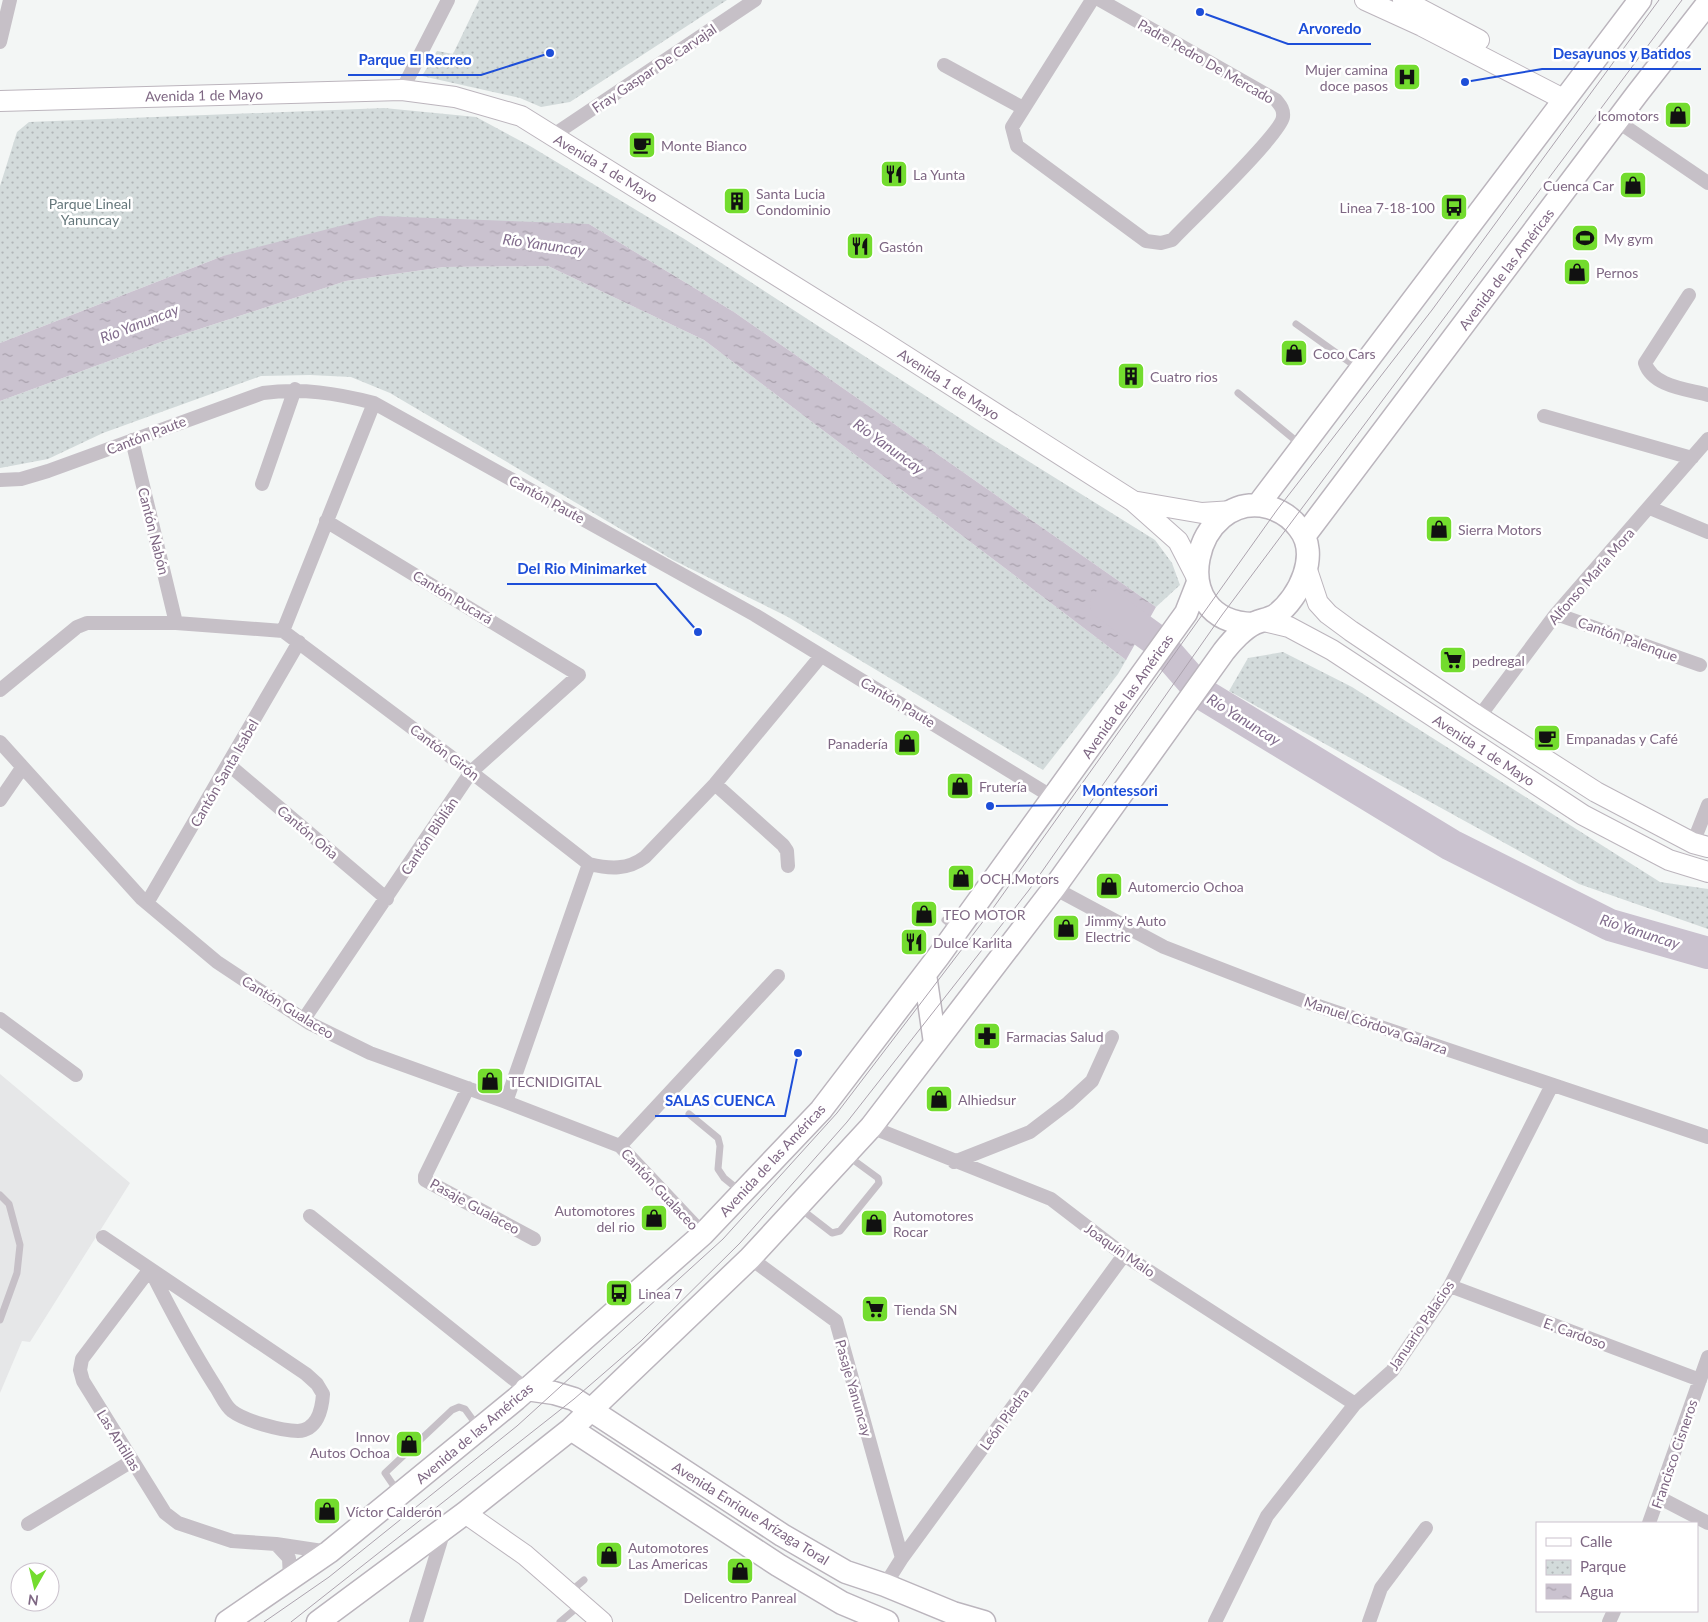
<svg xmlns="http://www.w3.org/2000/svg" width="1708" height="1622" font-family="Lato,sans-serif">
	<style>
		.built { fill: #e6e7e8 }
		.park { fill: url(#park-dots) }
		.water { fill: url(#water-ripples) }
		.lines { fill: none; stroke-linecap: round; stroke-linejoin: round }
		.river { stroke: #cac2cf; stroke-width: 32 }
		.secondary-casing { stroke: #bcb5bd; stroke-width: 22 }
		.primary-casing { stroke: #bbb5bd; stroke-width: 25 }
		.lane { stroke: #c6c0c7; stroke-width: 7 }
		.street { stroke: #c6c0c7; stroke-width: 14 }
		.secondary { stroke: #fff; stroke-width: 20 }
		.primary { stroke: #fff; stroke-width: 22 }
		.tram { stroke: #aca3ae; stroke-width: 1 }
		.labels { text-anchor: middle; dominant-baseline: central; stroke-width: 5; stroke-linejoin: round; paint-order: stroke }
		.street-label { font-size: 14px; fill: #7e6783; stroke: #fff }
		.poi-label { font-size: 14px; fill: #7e6783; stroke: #fff; text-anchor: start }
		.park-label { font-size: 14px; fill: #65777b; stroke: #fff }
		.water-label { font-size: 15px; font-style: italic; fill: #826d8d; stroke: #fff }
		.leader { fill: none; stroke: #1d4ed8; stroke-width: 2 }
		.callout-dot { fill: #1d4ed8; stroke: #fff; stroke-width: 2 }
		.callout-label { font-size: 15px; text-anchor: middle; font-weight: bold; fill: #1d4ed8; stroke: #fff; stroke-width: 5; stroke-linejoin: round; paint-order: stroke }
	</style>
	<defs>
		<pattern id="park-dots" width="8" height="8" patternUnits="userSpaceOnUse" patternTransform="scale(1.25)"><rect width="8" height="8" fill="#d3dbdb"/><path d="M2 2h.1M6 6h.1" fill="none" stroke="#b0b5b7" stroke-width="1.8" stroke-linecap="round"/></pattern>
		<pattern id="water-ripples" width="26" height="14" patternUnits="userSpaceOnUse" patternTransform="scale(1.25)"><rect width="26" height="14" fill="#cac2cf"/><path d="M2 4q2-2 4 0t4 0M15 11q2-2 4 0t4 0" fill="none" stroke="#a9a1ad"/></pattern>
	</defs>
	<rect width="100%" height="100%" fill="#f3f6f5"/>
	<!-- built -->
	<path class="built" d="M0 1074 130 1183 30 1342 22 1341 0 1393Z"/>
	<!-- park -->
	<path class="park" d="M479 0H727L570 102 541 107 520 98 422 76 437 51 453 54Z
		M384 108 476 117 530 146 686 240 975 428 1155 540 1172 563 1180 585 1156 607 734 312 589 224 223 256 0 343V186L17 132 29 122Z
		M548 266 704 340 1126 660 1118 674 1043 770 788 617 673 560 390 393 351 377 310 375 261 376 103 433 48 459 0 468V401L172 338 346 281 444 267Z
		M1283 652 1352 687 1660 882 1708 889V929L1579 884 1229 691 1248 658Z"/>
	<!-- water -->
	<path class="water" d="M379 216 589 224 734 312 1156 607 1126 660 704 340 548 266 444 267 346 281 172 338 0 401V343L223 256Z"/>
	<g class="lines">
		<!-- river -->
		<path class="river" d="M1106 604 1157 641 1204 695 1451 845 1610 925 1708 953"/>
		<!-- secondary casing -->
		<g class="secondary-casing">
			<path id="secondary" d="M1365 0 1422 26 1565 100
				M1403 0 1479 40
				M0 101 402 90 455 97 521 116 874 336 1133 501 1178 541 1196 576
				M1138 502 1202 513 1233 511
				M1306 567 1318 603 1328 614 1351 631 1479 717 1596 792 1693 843 1708 847
				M1264 621 1289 627 1332 650 1583 815 1669 860 1708 872
				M465 1513 525 1555 602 1622"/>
		</g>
		<!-- primary casing -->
		<g class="primary-casing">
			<path id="primary" d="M1258 505 1640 0
				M1305 535 1637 94 1708 3
				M925 974 935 1043
				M526 1389 554 1393 574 1399 782 1535 846 1572 885 1585 953 1613 984 1622
				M571 1429 778 1565 842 1603 887 1622
				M227 1622 329 1552 516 1399 703 1234 821 1110 938 957 1186 613 1197 585
				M318 1622 465 1513 571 1429 750 1258 871 1127 1054 888 1224 651C1231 642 1244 628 1255 623 1262 620 1269 619 1276 615 1300 597 1320 554 1299 528 1291 517 1282 511 1268 507 1195 489 1161 622 1253 624"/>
		</g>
		<!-- lane -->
		<path class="lane" d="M1296 324 1359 369
			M1238 393 1301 445
			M945 920 955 928
			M689 1114 718 1138 720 1146 718 1169 724 1178 740 1191
			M0 1195 9 1204 20 1245 17 1273 0 1320
			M801 1209 832 1233 840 1231 879 1183 878 1178 848 1156
			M398 1492 385 1473 452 1410 459 1407 465 1409 478 1427
			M571 1591 584 1580
			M560 1622 579 1606"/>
		<!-- street -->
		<path class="street" d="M1092 0 1012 127 1017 146 1146 241 1161 243 1172 240C1189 222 1281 134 1283 117 1284 109 1280 105 1276 100L1100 0
			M0 42 10 0
			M944 65 1023 108
			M402 90 448 0
			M1617 121 1708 183
			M552 136 755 0
			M1689 295 1645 363C1653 387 1687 389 1708 395
			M1544 416 1692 458
			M132 440 176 623
			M0 480 21 479 48 471 263 393C302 388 336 393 374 403L755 615 1054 798
			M262 484 295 389
			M1650 508 1708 532
			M1556 614 1700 665
			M283 631 374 403
			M0 690 77 627 87 623H176L283 631 471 772 589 864C610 869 628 870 645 857L715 784 821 656
			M1479 717 1556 614 1708 439
			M0 742 142 899 217 962 309 1023 370 1053 506 1102 620 1146 703 1234
			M229 765 387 899
			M715 784 783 845 787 851 788 866
			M0 800 22 768
			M1693 843 1708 805
			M1054 888 1164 947 1309 1003 1708 1137
			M147 903 299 642
			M0 1019 76 1075
			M304 1019 471 772 579 675 326 521
			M468 1088 425 1176V1180L534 1239
			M506 1102 589 864
			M871 1127 1051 1199 1124 1255 1355 1404
			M620 1146 778 976
			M954 1162 1030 1132 1068 1103 1092 1081 1112 1037
			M310 1216 526 1389
			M103 1237 306 1374 317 1384 323 1394C322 1410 317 1430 298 1431 282 1431 245 1421 232 1411 225 1406 220 1393 215 1386 191 1348 170 1309 150 1269
			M750 1258 836 1321 902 1558
			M150 1269 82 1359 80 1370 83 1381 165 1513 178 1523 232 1541 276 1544 329 1552
			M1450 1286 1700 1380
			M1660 1498 1708 1523
			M1649 1523 1708 1357
			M28 1524 132 1461
			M276 1544 289 1558 290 1580
			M885 1585 902 1558 1124 1255
			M416 1622 445 1527
			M1215 1622 1267 1516 1355 1404 1392 1371 1450 1286 1552 1085
			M1369 1622 1381 1588 1426 1528
			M1609 1622 1614 1611"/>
		<!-- secondary -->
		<use href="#secondary" class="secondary"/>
		<!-- primary -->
		<use href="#primary" class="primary"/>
		<!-- tram -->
		<path class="tram" d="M264 1622 329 1577 517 1426 723 1239 837 1113 991 911 1277 510 1432 310 1659 0
			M291 1622 574 1399 641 1341 740 1243 847 1122 1029 890 1222 615 1682 0"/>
	</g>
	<!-- icons -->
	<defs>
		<g id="hospital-square" transform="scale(1.4375)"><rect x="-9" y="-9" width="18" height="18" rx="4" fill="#73dc2e" stroke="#fff"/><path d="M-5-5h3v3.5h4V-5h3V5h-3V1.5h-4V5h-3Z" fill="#111"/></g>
		<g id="shop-square" transform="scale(1.4375)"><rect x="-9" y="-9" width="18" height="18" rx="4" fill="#73dc2e" stroke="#fff"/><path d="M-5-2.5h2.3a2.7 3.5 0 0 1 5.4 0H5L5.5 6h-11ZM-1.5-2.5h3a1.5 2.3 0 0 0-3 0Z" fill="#111"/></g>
		<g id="cafe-square" transform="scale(1.4375)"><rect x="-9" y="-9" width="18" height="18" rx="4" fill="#73dc2e" stroke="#fff"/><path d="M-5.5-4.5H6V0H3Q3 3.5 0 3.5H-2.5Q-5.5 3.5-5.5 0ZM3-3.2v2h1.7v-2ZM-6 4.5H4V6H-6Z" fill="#111"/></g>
		<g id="restaurant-square" transform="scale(1.4375)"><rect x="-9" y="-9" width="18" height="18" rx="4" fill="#73dc2e" stroke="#fff"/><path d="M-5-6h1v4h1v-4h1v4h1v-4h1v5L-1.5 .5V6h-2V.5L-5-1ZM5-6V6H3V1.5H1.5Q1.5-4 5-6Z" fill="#111"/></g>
		<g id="building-square" transform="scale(1.4375)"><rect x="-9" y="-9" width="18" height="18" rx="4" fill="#73dc2e" stroke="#fff"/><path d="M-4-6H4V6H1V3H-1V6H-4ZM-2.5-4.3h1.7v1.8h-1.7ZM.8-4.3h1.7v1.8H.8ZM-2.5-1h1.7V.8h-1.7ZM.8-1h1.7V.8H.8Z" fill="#111"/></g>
		<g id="bus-square" transform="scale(1.4375)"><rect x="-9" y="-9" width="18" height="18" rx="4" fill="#73dc2e" stroke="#fff"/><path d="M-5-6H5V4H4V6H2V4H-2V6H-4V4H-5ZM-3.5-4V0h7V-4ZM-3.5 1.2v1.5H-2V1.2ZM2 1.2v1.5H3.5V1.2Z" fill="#111"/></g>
		<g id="stadium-square" transform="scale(1.4375)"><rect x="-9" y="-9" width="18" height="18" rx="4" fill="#73dc2e" stroke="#fff"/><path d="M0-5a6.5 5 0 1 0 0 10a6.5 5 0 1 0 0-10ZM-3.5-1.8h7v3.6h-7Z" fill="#111"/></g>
		<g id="supermarket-square" transform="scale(1.4375)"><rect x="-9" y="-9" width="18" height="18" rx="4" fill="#73dc2e" stroke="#fff"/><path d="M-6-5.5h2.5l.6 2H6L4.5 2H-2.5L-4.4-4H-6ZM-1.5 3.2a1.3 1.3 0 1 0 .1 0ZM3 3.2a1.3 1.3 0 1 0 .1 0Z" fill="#111"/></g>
		<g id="pharmacy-square" transform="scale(1.4375)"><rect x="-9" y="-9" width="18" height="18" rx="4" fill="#73dc2e" stroke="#fff"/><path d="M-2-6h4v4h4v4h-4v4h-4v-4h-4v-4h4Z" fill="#111"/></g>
	</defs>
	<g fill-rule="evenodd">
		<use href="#hospital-square" x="1407" y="77"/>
		<use href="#shop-square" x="1678" y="115"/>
		<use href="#cafe-square" x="642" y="145"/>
		<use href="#restaurant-square" x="894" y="174"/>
		<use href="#shop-square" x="1633" y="185"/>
		<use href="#building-square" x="737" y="201"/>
		<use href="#bus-square" x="1454" y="207"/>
		<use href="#stadium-square" x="1585" y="238"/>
		<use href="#restaurant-square" x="860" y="246"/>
		<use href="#shop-square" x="1577" y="272"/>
		<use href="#shop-square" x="1294" y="353"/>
		<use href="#building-square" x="1131" y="376"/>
		<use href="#shop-square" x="1439" y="529"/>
		<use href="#supermarket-square" x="1453" y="660"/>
		<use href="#cafe-square" x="1547" y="738"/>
		<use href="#shop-square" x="907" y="743"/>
		<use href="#shop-square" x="960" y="786"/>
		<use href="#shop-square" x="961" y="878"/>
		<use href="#shop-square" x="1109" y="886"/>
		<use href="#shop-square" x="924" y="914"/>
		<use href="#shop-square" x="1066" y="928"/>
		<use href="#restaurant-square" x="914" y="942"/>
		<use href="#pharmacy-square" x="987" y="1036"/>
		<use href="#shop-square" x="490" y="1081"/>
		<use href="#shop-square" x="939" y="1099"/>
		<use href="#shop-square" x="654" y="1218"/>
		<use href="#shop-square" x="874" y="1223"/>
		<use href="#bus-square" x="619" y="1293"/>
		<use href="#supermarket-square" x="875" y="1309"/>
		<use href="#shop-square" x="409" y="1444"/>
		<use href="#shop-square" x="327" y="1511"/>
		<use href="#shop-square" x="609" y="1555"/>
		<use href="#shop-square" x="740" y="1571"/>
	</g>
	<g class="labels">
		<!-- street labels -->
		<g class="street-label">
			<text transform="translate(1206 61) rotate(30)">Padre Pedro De Mercado</text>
			<text transform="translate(654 68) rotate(-34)">Fray Gaspar De Carvajal</text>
			<text transform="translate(204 95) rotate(-1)">Avenida 1 de Mayo</text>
			<text transform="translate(606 168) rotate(31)">Avenida 1 de Mayo</text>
			<text transform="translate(1506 269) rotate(-53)">Avenida de las Américas</text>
			<text transform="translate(949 384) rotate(33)">Avenida 1 de Mayo</text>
			<text transform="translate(146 435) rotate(-21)">Cantón Paute</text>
			<text transform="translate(547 499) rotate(29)">Cantón Paute</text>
			<text transform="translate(154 531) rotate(76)">Cantón Nabón</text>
			<text transform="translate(1591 576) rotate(-49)">Alfonso María Mora</text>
			<text transform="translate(453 597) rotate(31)">Cantón Pucará</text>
			<text transform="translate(1628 639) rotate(20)">Cantón Palenque</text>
			<text transform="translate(1127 696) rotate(-55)">Avenida de las Américas</text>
			<text transform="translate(898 702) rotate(31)">Cantón Paute</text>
			<text transform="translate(1484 750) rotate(33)">Avenida 1 de Mayo</text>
			<text transform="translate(445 752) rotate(37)">Cantón Girón</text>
			<text transform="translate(224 773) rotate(-60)">Cantón Santa Isabel</text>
			<text transform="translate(308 832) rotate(40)">Cantón Oña</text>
			<text transform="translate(429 836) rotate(-56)">Cantón Biblián</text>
			<text transform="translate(288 1007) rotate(32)">Cantón Gualaceo</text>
			<text transform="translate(1376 1025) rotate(19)">Manuel Córdova Galarza</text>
			<text transform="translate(772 1160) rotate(-47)">Avenida de las Américas</text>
			<text transform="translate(660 1189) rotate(47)">Cantón Gualaceo</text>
			<text transform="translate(475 1206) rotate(29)">Pasaje Gualaceo</text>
			<text transform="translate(1120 1250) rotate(35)">Joaquín Malo</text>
			<text transform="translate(1421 1325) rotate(-56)">Januario Palacios</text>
			<text transform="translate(1575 1333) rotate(20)">E. Cardoso</text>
			<text transform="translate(854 1388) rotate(74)">Pasaje Yanuncay</text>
			<text transform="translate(1004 1419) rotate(-54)">León Piedra</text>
			<text transform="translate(474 1433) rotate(-40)">Avenida de las Américas</text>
			<text transform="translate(119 1440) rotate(58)">Las Antillas</text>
			<text transform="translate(1674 1454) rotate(-71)">Francisco Cisneros</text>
			<text transform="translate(751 1513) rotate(32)">Avenida Enrique Arízaga Toral</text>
		</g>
		<!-- poi labels -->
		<g class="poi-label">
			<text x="1388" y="69" text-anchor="end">Mujer camina<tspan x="1388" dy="16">doce pasos</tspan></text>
			<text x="1659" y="115" text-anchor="end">Icomotors</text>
			<text x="661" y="145">Monte Bianco</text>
			<text x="913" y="174">La Yunta</text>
			<text x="1614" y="185" text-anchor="end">Cuenca Car</text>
			<text x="756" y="193">Santa Lucia<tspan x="756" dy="16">Condominio</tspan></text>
			<text x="1435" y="207" text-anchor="end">Linea 7-18-100</text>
			<text x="1604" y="238">My gym</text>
			<text x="879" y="246">Gastón</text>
			<text x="1596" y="272">Pernos</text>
			<text x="1313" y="353">Coco Cars</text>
			<text x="1150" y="376">Cuatro rios</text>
			<text x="1458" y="529">Sierra Motors</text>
			<text x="1472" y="660">pedregal</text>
			<text x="1566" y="738">Empanadas y Café</text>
			<text x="888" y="743" text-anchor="end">Panadería</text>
			<text x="979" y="786">Frutería</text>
			<text x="980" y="878">OCH.Motors</text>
			<text x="1128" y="886">Automercio Ochoa</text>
			<text x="943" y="914">TEO MOTOR</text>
			<text x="1085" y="920">Jimmy's Auto<tspan x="1085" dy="16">Electric</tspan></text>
			<text x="933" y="942">Dulce Karlita</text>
			<text x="1006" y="1036">Farmacias Salud</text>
			<text x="509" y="1081">TECNIDIGITAL</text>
			<text x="958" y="1099">Alhiedsur</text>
			<text x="635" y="1210" text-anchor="end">Automotores<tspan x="635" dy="16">del rio</tspan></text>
			<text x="893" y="1215">Automotores<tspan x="893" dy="16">Rocar</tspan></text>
			<text x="638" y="1293">Linea 7</text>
			<text x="894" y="1309">Tienda SN</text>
			<text x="390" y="1436" text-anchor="end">Innov<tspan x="390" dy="16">Autos Ochoa</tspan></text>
			<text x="346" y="1511">Víctor Calderón</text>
			<text x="628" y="1547">Automotores<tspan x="628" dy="16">Las Americas</tspan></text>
			<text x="740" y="1597" text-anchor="middle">Delicentro Panreal</text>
		</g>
		<!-- park labels -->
		<g class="park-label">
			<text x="90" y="203">Parque Lineal<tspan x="90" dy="16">Yanuncay</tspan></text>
		</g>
		<!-- water labels -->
		<g class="water-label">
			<text transform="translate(544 244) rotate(8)">Río Yanuncay</text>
			<text transform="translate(139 323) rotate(-21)">Río Yanuncay</text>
			<text transform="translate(889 446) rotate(36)">Río Yanuncay</text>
			<text transform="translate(1244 719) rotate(32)">Río Yanuncay</text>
			<text transform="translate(1640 931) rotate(18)">Río Yanuncay</text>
		</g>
	</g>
	<!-- callouts -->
	<path class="leader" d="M1200 12L1288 44H1371M1465 82L1542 69H1701M550 53L481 75H348M698 632L656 584H507M990 806L1072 805H1168M798 1053L785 1116H655"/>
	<g class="callout-dot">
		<circle cx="1200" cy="12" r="5"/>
		<circle cx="1465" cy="82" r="5"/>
		<circle cx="550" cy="53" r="5"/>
		<circle cx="698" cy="632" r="5"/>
		<circle cx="990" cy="806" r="5"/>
		<circle cx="798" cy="1053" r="5"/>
	</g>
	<g class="callout-label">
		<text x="1330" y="34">Arvoredo</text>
		<text x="1622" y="59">Desayunos y Batidos</text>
		<text x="415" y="65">Parque El Recreo</text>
		<text x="582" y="574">Del Rio Minimarket</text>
		<text x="1120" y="796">Montessori</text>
		<text x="720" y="1106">SALAS CUENCA</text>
	</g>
	<!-- legend -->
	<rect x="1536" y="1522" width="162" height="90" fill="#ffffff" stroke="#cbc2cd"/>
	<rect x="1546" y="1538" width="25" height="8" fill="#ffffff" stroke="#cbc2cd"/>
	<text x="1580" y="1547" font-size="15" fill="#7e6783">Calle</text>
	<rect x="1546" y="1560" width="25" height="15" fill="url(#park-dots)" stroke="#cbc2cd"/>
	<text x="1580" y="1572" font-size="15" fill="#7e6783">Parque</text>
	<rect x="1546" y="1584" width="25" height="15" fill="url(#water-ripples)" stroke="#cbc2cd"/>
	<text x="1580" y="1597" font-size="15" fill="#7e6783">Agua</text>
	<!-- north arrow -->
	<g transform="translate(35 1587) rotate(188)"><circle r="24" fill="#ffffff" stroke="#cbc2cd"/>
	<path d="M0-4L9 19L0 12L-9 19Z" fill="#73dc2e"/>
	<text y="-8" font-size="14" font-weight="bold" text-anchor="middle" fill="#7e6783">N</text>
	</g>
</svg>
